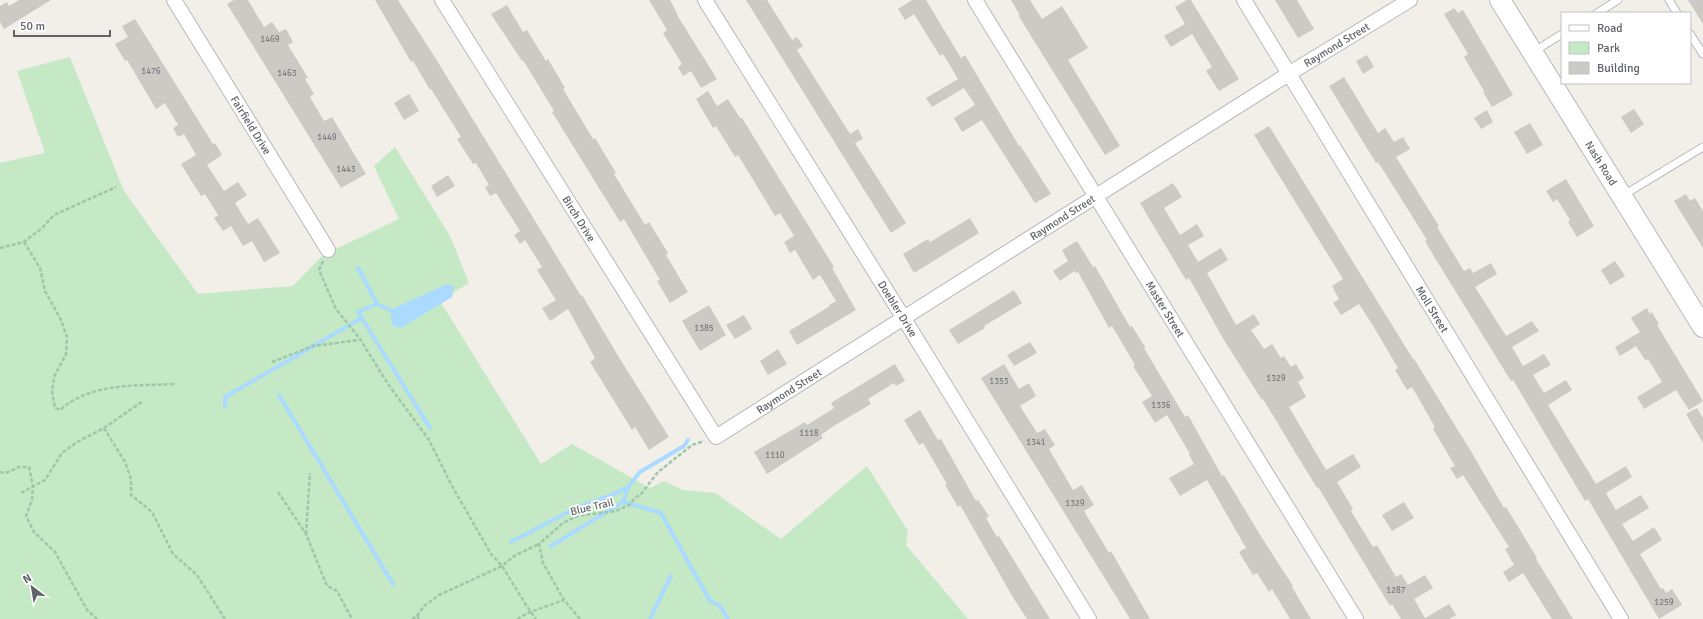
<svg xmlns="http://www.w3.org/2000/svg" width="1703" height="619" font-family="Signika,sans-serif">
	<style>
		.green { fill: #c5e8c5 }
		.water { fill: #aadaff }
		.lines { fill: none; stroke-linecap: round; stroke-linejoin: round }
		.stream { stroke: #aadaff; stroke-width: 4 }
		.building { fill: #cccac5 }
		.service-casing { stroke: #b5b8bc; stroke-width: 9 }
		.minor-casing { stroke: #b5b8bc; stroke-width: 16 }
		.secondary-casing { stroke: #b6babf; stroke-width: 22 }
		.path { stroke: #9cc7a9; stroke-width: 2.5; stroke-dasharray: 4 2; stroke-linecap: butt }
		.service { stroke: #fff; stroke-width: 7 }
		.minor { stroke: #fff; stroke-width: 14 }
		.secondary { stroke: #fff; stroke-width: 20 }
		.labels { text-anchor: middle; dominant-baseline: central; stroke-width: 3.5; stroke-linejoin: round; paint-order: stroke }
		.number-label { font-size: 9px; fill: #7a7d7f }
		.street-label { font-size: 11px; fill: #5f6368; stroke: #fff }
	</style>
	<rect width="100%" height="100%" fill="#f1efe8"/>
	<!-- green -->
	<path class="green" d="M70 57 124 191 198 294 293 286 323 255 399 219 374 166 395 147 450 236 469 283 440 301 541 464 572 444 650 488 664 481 683 490 715 493 781 539 867 466 908 531 906 545 968 619H0V163L45 153 17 71Z"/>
	<!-- water -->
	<path class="water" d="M447 284 454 286 452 297 401 328 392 325 390 310Z"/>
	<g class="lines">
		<!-- stream -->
		<path class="stream" d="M358 268 377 304 358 312 430 428
			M377 304 390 310
			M279 395 393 584
			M225 407V397L362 318
			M623 502 661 513 710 601 719 605 728 619
			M511 542 576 508 612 495 628 487
			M551 546 623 502 628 487 640 472 684 446 688 440
			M650 619 671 576"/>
	</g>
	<!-- building -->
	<path class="building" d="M19 0H51L4 29 0 22V6L7 2 9 6Z
		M234 0H248L264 27 272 22 279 32 286 29 293 42 288 45 308 78 305 79 314 94 310 97 324 121 332 117 366 174 341 188 227 4Z
		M375 0H398L436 59 581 296 582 295 620 359 669 437 649 450 635 427 632 430 590 362 595 358 568 309 550 321 542 308 556 300 537 270 542 267 525 240 520 244 514 235 520 231 496 193 490 196 485 187 489 185 476 163 473 164 457 139 461 137 431 89 430 90 413 61 411 62Z
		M649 0H670L678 15H677L717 79 701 88 691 71 683 76 678 67 682 64 663 33 667 30Z
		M746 0H767L792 40 797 37 803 46 797 50 850 134 858 129 863 139 855 143 906 223 891 233Z
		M912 0H926L961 58 965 55 1019 146 1020 145 1051 194 1035 203 982 120 962 132 954 118 975 105 964 88 932 107 926 98 958 79 943 54 940 56 914 14 905 20 898 9Z
		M1011 0H1030L1042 19 1062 6 1088 48 1068 60 1120 146 1105 155 1018 15H1020Z
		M1187 0H1191L1239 79 1219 91 1206 71 1212 67 1192 34 1171 47 1164 36 1185 24 1175 7Z
		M1275 0H1297L1314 29 1298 38Z
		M1688 0H1703V24Z
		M507 5 523 32 527 30 546 61 548 59 565 88 563 89 593 139 595 138 616 173 614 174 645 225 649 222 668 253 666 255 688 292 670 303 657 281 660 280 624 219 620 222 552 112 554 111 523 60 522 61 491 14Z
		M1454 8 1458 13 1463 10 1513 95 1492 107 1483 92 1484 91 1464 57 1468 54 1444 14Z
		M135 19 213 144 215 143 222 155 207 165 224 191 238 182 247 195 235 203 248 224 258 218 280 253 264 262 252 241 243 246 231 226 223 231 214 218 218 215 205 194 201 196 181 164 196 155 184 134 178 137 173 128 178 125 165 103 156 109 127 60 125 61 115 44 128 37 122 26Z
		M1367 55 1374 67 1363 74 1356 61Z
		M1344 77 1378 133 1385 128 1394 142 1403 137 1410 149 1396 157 1439 226 1437 227 1464 271 1470 268 1473 273 1491 263 1497 274 1475 287 1506 336 1532 321 1539 331 1512 347 1523 366 1544 354 1551 365 1533 375 1544 393 1566 380 1572 390 1548 405 1596 484 1626 466 1632 477 1606 493 1616 510 1641 495 1649 508 1622 524 1633 541 1654 527 1662 540 1640 554 1661 589 1663 588 1666 593 1672 589 1682 605 1659 619 1588 499 1585 501 1513 380 1511 381 1438 263 1425 241 1427 240 1397 192 1378 162 1376 163 1329 86Z
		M708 91 717 106 728 99 740 118H742L834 267 832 268 856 310 797 345 789 331 830 306 829 305 836 301 820 275 813 280 795 250 790 253 784 242 794 236 780 213 775 216 738 155 735 157 716 126 713 128 696 99Z
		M409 94 419 111 404 120 394 103Z
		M1634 109 1644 124 1631 133 1621 117Z
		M1487 110 1493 122 1481 129 1474 118Z
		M1530 123 1543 145 1527 154 1514 132Z
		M1269 126 1413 359H1414L1469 448 1504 508 1506 507 1525 538 1537 558 1536 559 1573 619H1552L1523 573 1509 582 1503 572 1514 565 1505 549 1509 547 1463 475 1457 479 1450 468 1455 466 1433 429 1435 427 1412 387 1407 390 1395 370 1398 368 1375 329 1359 304 1341 315 1333 303 1339 299 1332 286 1343 279 1254 135Z
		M448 175 455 186 437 197 431 186Z
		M1566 179 1594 226 1577 237 1568 222 1570 220 1557 199 1553 202 1546 191Z
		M1173 183 1182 197 1164 208 1180 235 1197 224 1204 236 1188 245 1198 262 1221 248 1228 260 1207 273 1236 325 1254 314 1260 324 1251 330 1264 349 1272 344 1281 358 1284 356 1291 367 1296 364 1304 378 1298 382 1306 397 1289 407 1326 470 1353 454 1361 467 1337 482 1353 509 1351 511 1373 547 1377 545 1396 577 1401 574 1408 585 1425 575 1433 588 1414 599 1425 618 1449 604 1456 615 1449 619H1401L1392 604 1390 606 1318 487 1317 488 1298 457 1263 399 1262 400 1224 340 1189 278 1186 280 1140 203Z
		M1686 194 1690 201 1695 198 1703 211V248L1674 201Z
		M970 218 979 233 914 273 903 254 928 239 930 242Z
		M1077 241 1093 267 1095 266 1130 327 1132 326 1145 347 1144 348 1185 417 1188 415 1222 476 1224 475 1262 538 1293 586 1292 587 1311 619H1290L1272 589 1269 592 1257 573 1253 575 1239 552 1246 548 1207 480 1180 496 1169 478 1194 464 1189 455 1190 454 1167 415 1155 423 1142 402 1152 396 1133 366 1135 365 1112 326 1109 328 1078 272 1076 273 1074 271 1060 281 1053 271 1068 261 1062 250Z
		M1615 261 1625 276 1610 285 1601 270Z
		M1014 290 1022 303 984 326 985 328 958 344 949 330Z
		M709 305 726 335 700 351 682 321Z
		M1647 308 1650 314 1652 312 1659 324 1657 325 1703 401 1689 410 1676 390 1644 409 1637 397 1662 382 1648 359 1646 361 1636 346 1620 356 1615 347 1640 332 1631 318Z
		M744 315 752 329 735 339 726 325Z
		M1030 342 1037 353 1014 366 1007 355Z
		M778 349 787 364 768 375 760 361Z
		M895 364 905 381 896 386 894 383 868 399 871 404 832 427 821 435 823 438 767 474 754 452 805 422 807 425 834 408 831 403Z
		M1004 364 1019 389 1029 383 1036 396 1020 406 1037 433 1045 429 1055 445 1049 449 1073 490 1082 485 1094 505 1084 511 1109 553 1111 551 1150 619H1130L981 378Z
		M1697 408 1703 418V443L1686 414Z
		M920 410 938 440 941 439 976 501 978 500 989 516 986 518 997 537 999 536 1050 619H1027L1014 599 960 505 958 507 945 485 947 484 923 443 919 445 904 420Z
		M1404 502 1414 518 1392 531 1382 515Z"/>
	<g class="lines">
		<!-- service casing -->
		<g class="service-casing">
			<path id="service" d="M1669 0 1677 13
				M1597 13 1618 0
				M1690 34 1703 54
				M1533 52 1562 34
				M1622 196 1703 147"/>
		</g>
		<!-- minor casing -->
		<g class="minor-casing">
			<g id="minor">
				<path id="s1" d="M174 0 328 250"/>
				<path id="s2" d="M442 0 716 437 1290 73 1410 0"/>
				<path id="s3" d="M705 0 903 317 1089 619"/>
				<path id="s4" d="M975 0 1356 619"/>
				<path id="s5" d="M1244 0 1621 619"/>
			</g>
		</g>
		<!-- secondary casing -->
		<g class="secondary-casing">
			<g id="secondary">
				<path id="s6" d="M1500 0 1703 327"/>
			</g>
		</g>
		<!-- path -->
		<path class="path" d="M24 242 40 268 45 291 61 320 67 337 66 354 54 377 52 392 55 408 60 410C92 382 136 386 176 384
			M0 248 24 242 42 228 54 215 116 187
			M323 261 319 270 336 309 360 339 388 384 429 440 452 486 491 554 502 566 526 605 536 619
			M272 362 313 346 359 340
			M104 428 125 462 131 479V495L152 512 173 554 197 575 225 619
			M0 472 6 473 19 467H29L33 486 32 500 26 516 34 532 55 552 87 610 97 619
			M278 492 306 534 327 586 337 591 352 619
			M21 493 45 480 62 453 77 442 104 428 143 401
			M306 534 310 473
			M417 616 424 606 439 595 502 566 514 556 539 544
			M412 619 417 616 419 619
			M517 619 530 612 564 600
			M580 619 564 600 543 563 539 544 563 523 577 516 616 511 629 505 635 498 641 494 658 472 692 445 704 441"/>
		<!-- service -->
		<use href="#service" class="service"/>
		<!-- minor -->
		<use href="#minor" class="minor"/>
		<!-- secondary -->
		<use href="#secondary" class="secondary"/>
	</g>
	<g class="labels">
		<!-- number labels -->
		<g class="number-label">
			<text x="270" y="39">1469</text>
			<text x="151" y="71">1476</text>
			<text x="287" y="73">1463</text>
			<text x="327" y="137">1449</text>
			<text x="346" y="169">1443</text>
			<text x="704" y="328">1385</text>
			<text x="1276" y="378">1329</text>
			<text x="999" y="381">1353</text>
			<text x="1161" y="405">1336</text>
			<text x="809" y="433">1118</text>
			<text x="1036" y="442">1341</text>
			<text x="775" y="455">1110</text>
			<text x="1075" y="503">1329</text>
			<text x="1396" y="590">1287</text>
			<text x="1664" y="602">1259</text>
		</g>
		<!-- street labels -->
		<g class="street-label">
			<text stroke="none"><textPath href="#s2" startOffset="1250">Raymond Street</textPath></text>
			<text stroke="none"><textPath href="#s1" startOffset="147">Fairfield Drive</textPath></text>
			<text stroke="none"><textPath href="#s6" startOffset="192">Nash Road</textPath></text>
			<text stroke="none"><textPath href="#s2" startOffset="926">Raymond Street</textPath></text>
			<text stroke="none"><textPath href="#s2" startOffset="258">Birch Drive</textPath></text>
			<text stroke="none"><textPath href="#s3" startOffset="364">Doebler Drive</textPath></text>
			<text stroke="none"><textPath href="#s5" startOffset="362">Moll Street</textPath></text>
			<text stroke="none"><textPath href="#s4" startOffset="363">Master Street</textPath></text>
			<text stroke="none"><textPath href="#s2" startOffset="602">Raymond Street</textPath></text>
			<text transform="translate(592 507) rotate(-13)">Blue Trail</text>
		</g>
	</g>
	<!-- legend -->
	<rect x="1561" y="12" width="130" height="72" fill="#ffffff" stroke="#bfc1c3"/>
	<rect x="1569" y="25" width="20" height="6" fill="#ffffff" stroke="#bfc1c3"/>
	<text x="1597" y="32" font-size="12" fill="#5f6368">Road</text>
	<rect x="1569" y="42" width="20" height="12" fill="#c5e8c5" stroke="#bfc1c3"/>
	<text x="1597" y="52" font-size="12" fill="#5f6368">Park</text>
	<rect x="1569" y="62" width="20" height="12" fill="#cccac5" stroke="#bfc1c3"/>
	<text x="1597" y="72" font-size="12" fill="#5f6368">Building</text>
	<!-- north arrow -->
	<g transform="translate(32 587) rotate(329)" stroke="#ffffff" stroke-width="3" paint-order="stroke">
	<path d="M0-3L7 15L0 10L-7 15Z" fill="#5f6368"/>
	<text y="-6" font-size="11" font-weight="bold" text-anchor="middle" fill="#5f6368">N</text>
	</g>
	<!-- scale -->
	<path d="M14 30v6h96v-6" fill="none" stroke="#5f6368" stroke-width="2"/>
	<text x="20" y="30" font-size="12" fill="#5f6368" stroke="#ffffff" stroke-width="3" paint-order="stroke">50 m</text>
</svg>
